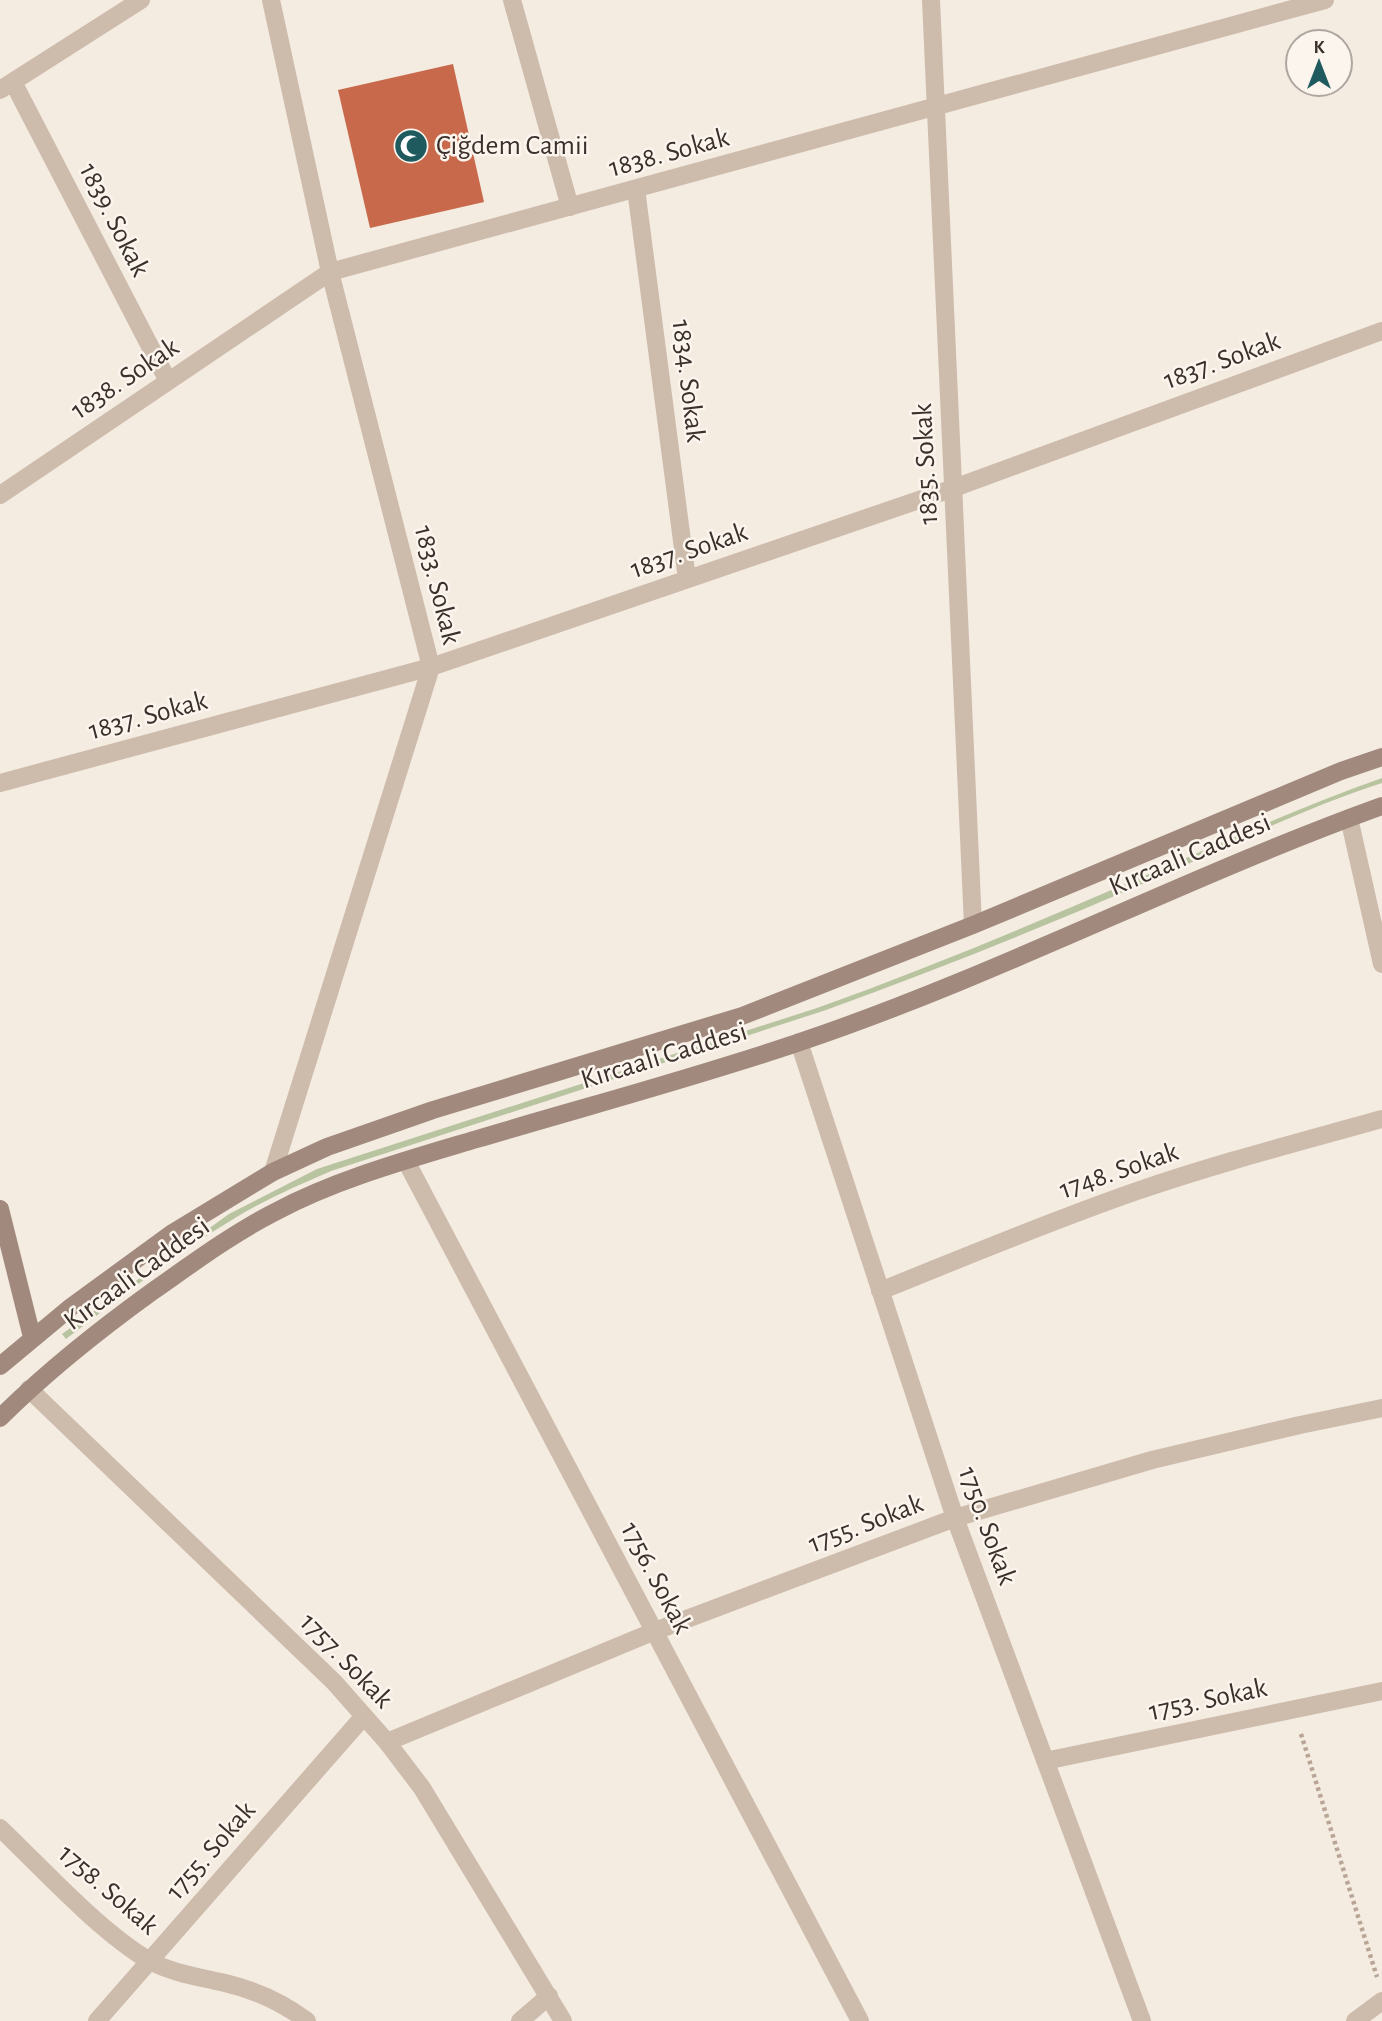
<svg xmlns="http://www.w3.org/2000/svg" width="1382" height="2021" font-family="'Alegreya Sans',sans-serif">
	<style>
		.green { fill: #b8c4a0 }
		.building { fill: #c8694b }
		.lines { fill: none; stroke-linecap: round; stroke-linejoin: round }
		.path { stroke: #b9a596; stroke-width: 4.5; stroke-dasharray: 3.5 3.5; stroke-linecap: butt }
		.street { stroke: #cdbbac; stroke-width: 18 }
		.secondary { stroke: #a18a7d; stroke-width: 18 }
		.labels { text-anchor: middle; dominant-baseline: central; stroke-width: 5; stroke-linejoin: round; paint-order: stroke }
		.poi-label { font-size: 28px; fill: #3b302b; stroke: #fbf5ee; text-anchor: start }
		.street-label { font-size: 28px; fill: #3b302b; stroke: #fbf5ee }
	</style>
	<rect width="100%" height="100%" fill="#f4ebe1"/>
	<!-- green -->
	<path class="green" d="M1382 778V783C1301 809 1225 848 1147 882 1041 928 934 971 826 1010L331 1171C299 1185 266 1199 235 1218 176 1253 121 1297 66 1339L62 1334 229 1214 317 1169 817 1008C926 969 1031 925 1137 879 1218 845 1299 807 1382 778Z"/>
	<!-- building -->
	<path class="building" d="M453 64 484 202 370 228 338 90Z"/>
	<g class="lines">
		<!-- path -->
		<path class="path" d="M1301 1734 1377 1977"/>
		<!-- street -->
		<path class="street" d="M271 0 330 272 431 667 273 1172
			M512 0 570 207
			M931 0 973 925
			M13 82 168 381
			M0 90 141 0
			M636 189 687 579
			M0 495 330 272 1325 0
			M0 783 431 667 954 488 1382 331
			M1349 818 1382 964
			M799 1042 955 1518 1142 2021
			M406 1161 860 2021
			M880 1291C965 1257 1050 1221 1137 1191 1218 1163 1300 1142 1382 1119
			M29 1389 334 1682 387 1742 422 1788 563 2021
			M387 1742 655 1631 955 1518 1152 1460 1300 1425 1382 1408
			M1045 1761 1382 1691
			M0 1828C44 1870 97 1929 148 1960 171 1973 200 1977 225 1983 255 1990 282 2002 307 2021
			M97 2021 364 1716
			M520 2021 549 1996
			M1355 2021 1382 2001"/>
		<!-- secondary -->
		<path class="secondary" d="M0 1209 32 1337
			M0 1366 71 1307 171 1234 273 1172 327 1147 433 1110 742 1016 973 925 1341 771 1382 757
			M0 1418C47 1371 99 1330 153 1291 193 1263 232 1234 275 1212 337 1179 410 1159 477 1139 584 1107 694 1078 800 1042 999 975 1185 877 1382 806"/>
	</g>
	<!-- icons -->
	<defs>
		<g id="mosque-disc" transform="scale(1.75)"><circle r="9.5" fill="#1f5a5e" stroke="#fbf5ee"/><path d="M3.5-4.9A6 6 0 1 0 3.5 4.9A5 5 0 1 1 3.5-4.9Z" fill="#fff"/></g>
	</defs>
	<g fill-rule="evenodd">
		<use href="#mosque-disc" x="411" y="146"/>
	</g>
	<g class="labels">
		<!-- poi labels -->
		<g class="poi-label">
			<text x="436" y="146">Çiğdem Camii</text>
		</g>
		<!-- street labels -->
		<g class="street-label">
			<text transform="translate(669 153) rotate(-15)">1838. Sokak</text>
			<text transform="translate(114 220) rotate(63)">1839. Sokak</text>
			<text transform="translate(1222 361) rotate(-20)">1837. Sokak</text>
			<text transform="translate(125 379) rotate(-34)">1838. Sokak</text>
			<text transform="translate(688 381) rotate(83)">1834. Sokak</text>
			<text transform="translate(926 464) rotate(-93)">1835. Sokak</text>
			<text transform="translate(689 551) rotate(-19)">1837. Sokak</text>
			<text transform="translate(437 585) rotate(76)">1833. Sokak</text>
			<text transform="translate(148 716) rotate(-15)">1837. Sokak</text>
			<text transform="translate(1190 855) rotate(-23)">Kırcaali Caddesi</text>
			<text transform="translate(664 1056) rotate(-17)">Kırcaali Caddesi</text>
			<text transform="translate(1119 1171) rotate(-19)">1748. Sokak</text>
			<text transform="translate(137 1274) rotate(-36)">Kırcaali Caddesi</text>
			<text transform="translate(866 1524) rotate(-21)">1755. Sokak</text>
			<text transform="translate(987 1526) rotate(70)">1750. Sokak</text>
			<text transform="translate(656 1578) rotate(62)">1756. Sokak</text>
			<text transform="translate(346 1661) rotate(46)">1757. Sokak</text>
			<text transform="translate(1208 1700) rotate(-12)">1753. Sokak</text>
			<text transform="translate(211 1851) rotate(-49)">1755. Sokak</text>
			<text transform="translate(108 1890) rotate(41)">1758. Sokak</text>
		</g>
	</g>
	<!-- north arrow -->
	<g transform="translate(1319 63)"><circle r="33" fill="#fbf5ee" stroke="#aea6a0" stroke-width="2"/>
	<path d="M0-5L12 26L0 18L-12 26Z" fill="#1f5a5e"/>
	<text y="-10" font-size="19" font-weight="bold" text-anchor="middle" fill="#3b302b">K</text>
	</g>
</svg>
